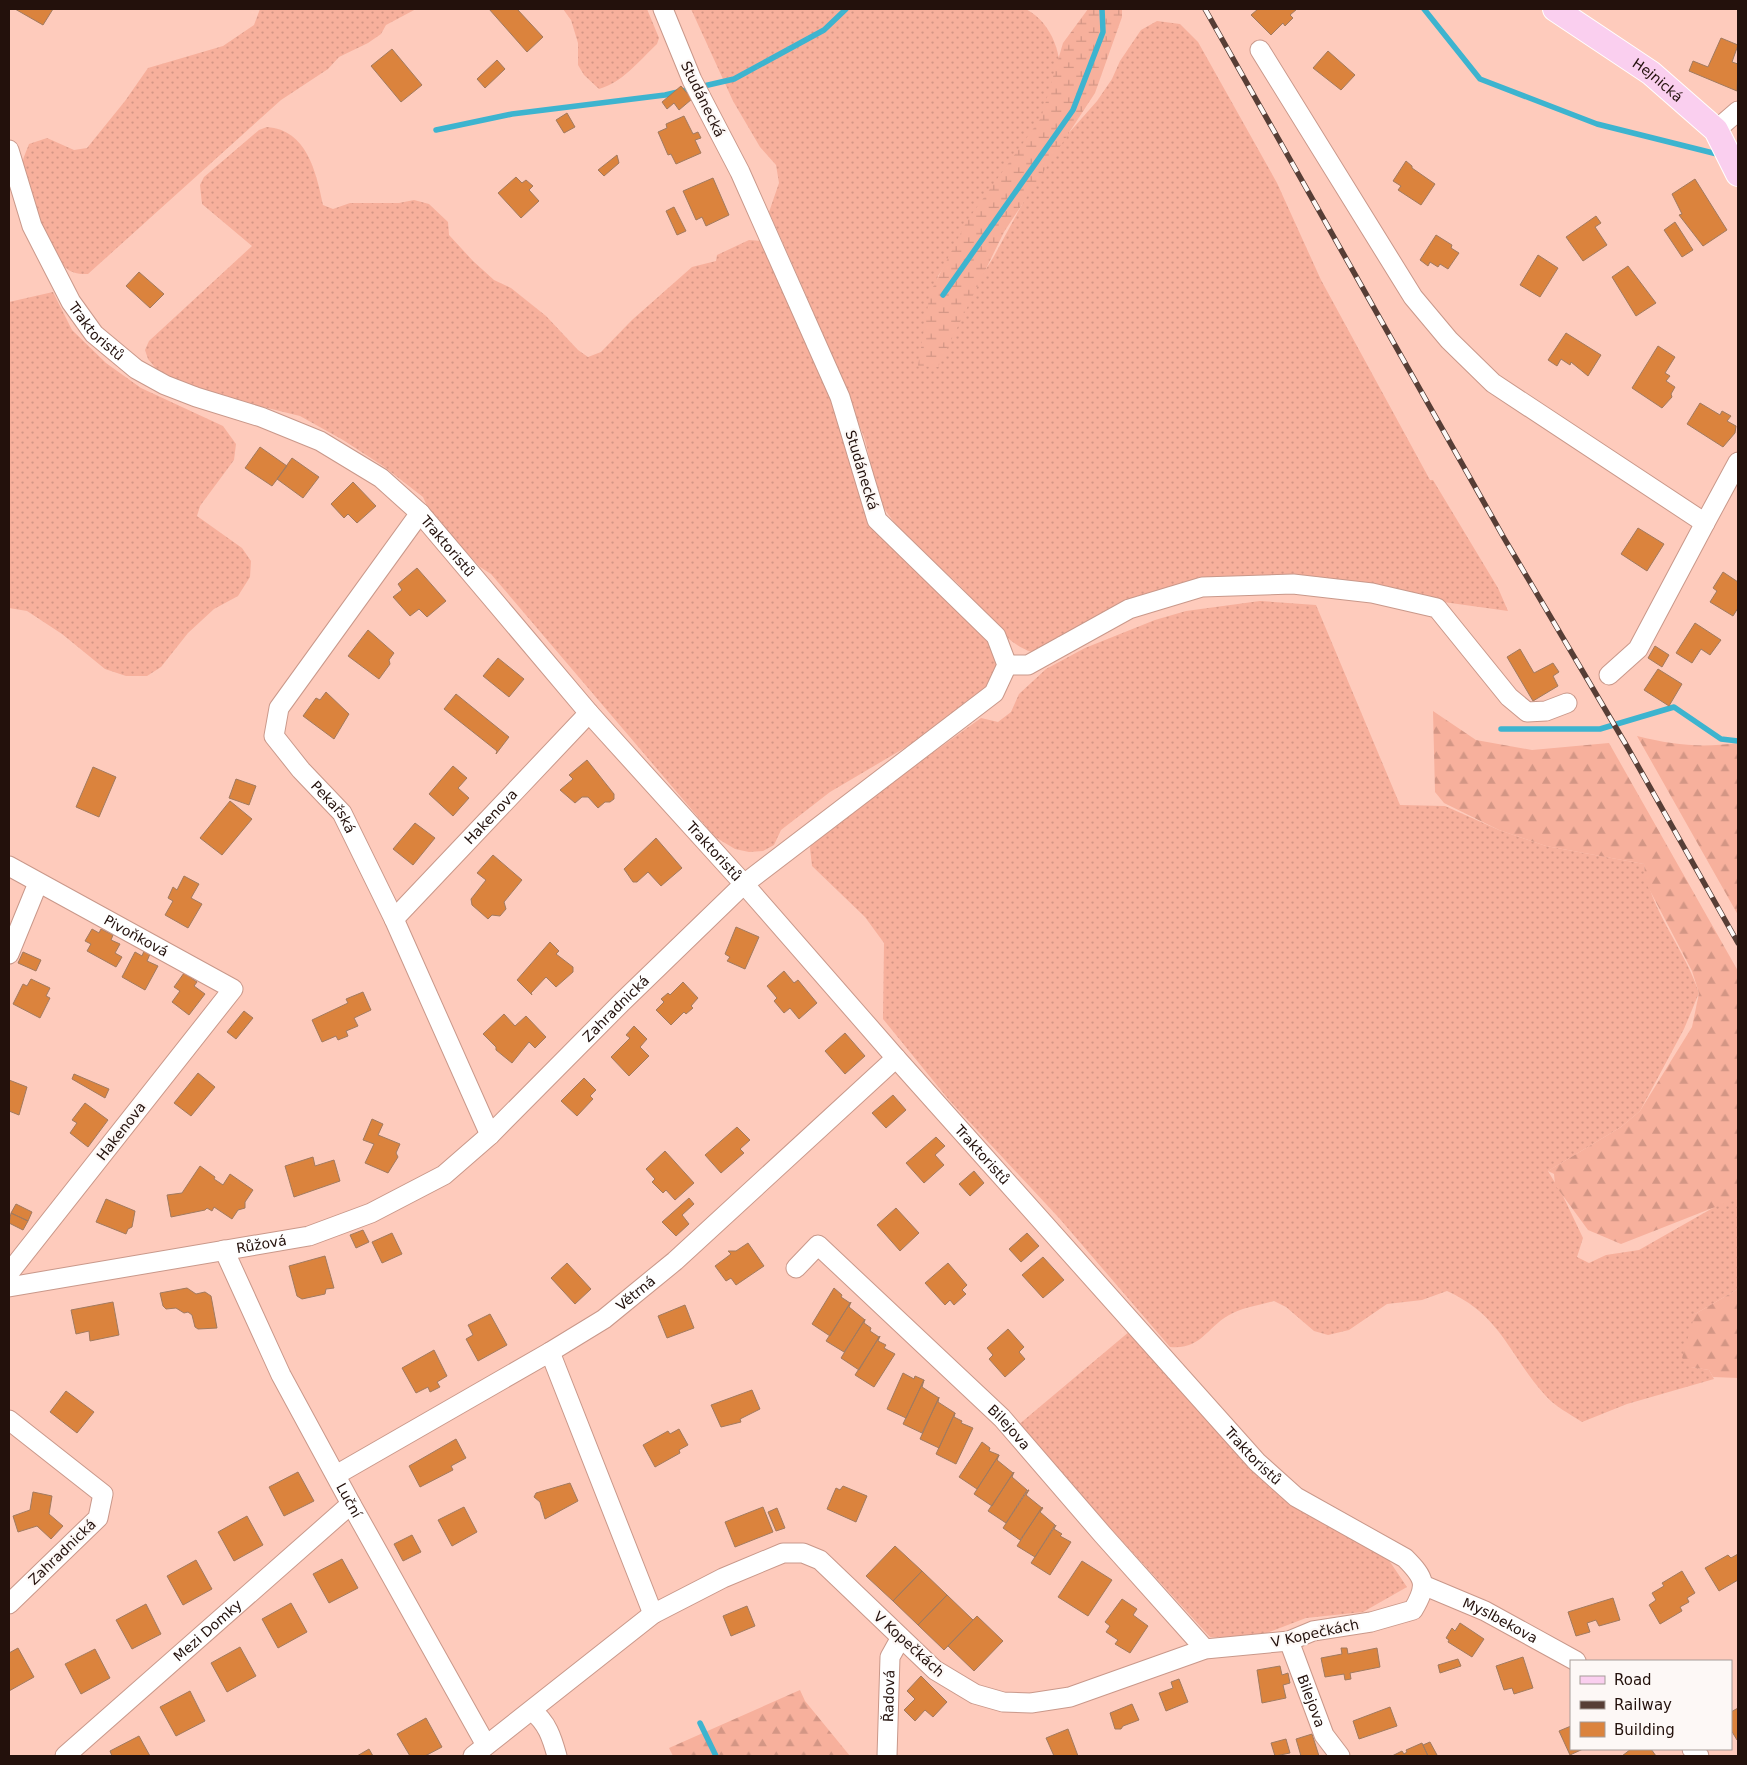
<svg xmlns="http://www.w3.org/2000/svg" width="1747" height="1765" font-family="'DejaVu Sans',sans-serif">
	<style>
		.grass { fill: url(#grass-dots) }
		.forest { fill: url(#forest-firs) }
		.wetland { fill: url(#wetland-marsh) }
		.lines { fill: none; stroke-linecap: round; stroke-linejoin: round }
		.stream { stroke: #3db4cf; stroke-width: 5.5 }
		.building { fill: #db833d; stroke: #a17a5f }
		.minor-casing { stroke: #c9988a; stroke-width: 21 }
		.major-casing { stroke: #fff; stroke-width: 26 }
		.minor { stroke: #fff; stroke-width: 19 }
		.major { stroke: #facfef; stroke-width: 24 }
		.rail-casing { stroke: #573e36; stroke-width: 5.5 }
		.rail { stroke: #fdf8f6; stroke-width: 4; stroke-dasharray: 11; stroke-linecap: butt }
		.labels { text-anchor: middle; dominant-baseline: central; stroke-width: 4.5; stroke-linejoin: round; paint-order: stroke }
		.street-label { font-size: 14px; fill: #23110c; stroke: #fdf8f6 }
	</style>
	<defs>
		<pattern id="grass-dots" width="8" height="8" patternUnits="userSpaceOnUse" patternTransform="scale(1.25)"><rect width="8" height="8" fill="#f7b09c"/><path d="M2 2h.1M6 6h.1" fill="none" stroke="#d39685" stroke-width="1.8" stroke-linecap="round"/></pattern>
		<pattern id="forest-firs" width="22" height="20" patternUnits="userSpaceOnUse" patternTransform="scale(1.25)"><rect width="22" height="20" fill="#f7b09c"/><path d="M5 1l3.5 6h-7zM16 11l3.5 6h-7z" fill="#d39685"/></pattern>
		<pattern id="wetland-marsh" width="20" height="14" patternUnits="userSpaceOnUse" patternTransform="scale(1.25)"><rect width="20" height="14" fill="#f7b09c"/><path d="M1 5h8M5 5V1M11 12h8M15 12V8" fill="none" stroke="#d39685"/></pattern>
	</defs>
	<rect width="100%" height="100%" fill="#fecbbc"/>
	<!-- grass -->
	<path class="grass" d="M260 9H416L386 25 381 34 368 43 339 57 328 69 281 100 88 274C80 274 73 274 66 268 52 256 21 182 23 162 23 157 27 150 29 144L47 138 74 150 87 148 125 101 148 68 223 46 254 25Z
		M563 9H647L659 38 657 44C639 61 623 82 599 89L584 75 578 65V43L571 20Z
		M691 9H1026C1058 27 1063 64 1061 97L938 276 926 323 963 304 993 258 1038 175 1060 143 1097 101 1112 79 1120 61 1141 30 1157 21 1180 24 1198 42 1277 183 1321 280 1430 480H1433L1498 588 1508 611 1429 600 1193 586 1032 652C1002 643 978 603 955 581 930 558 903 538 884 508 872 489 871 453 862 432 834 358 802 285 769 212L779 183 776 165 760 147 733 101Z
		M267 127C307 130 316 172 323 205L333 209 350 203H399L414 200 429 204 448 222 449 235 473 261 494 280 511 288 546 316 578 350 588 357 601 352 632 320 692 267 716 261 717 255 749 240 762 241 845 432 869 512 882 538 990 641 995 654 996 666 993 681 978 695 913 743 830 792 781 830 774 845 763 851 749 852 735 849 715 837 491 574 480 567 430 513 423 497 383 466 343 440 300 416 198 391 158 371 148 359 145 350 149 341 252 246 202 204 200 185 204 177 259 130Z
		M53 292 72 330 106 363 141 388 223 426 236 444 234 460 200 506 197 516 242 548 251 561 250 577 238 596 214 609 188 633 161 667 147 676H126L105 669 62 634 27 611 9 608V302Z
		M1260 601 1316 605 1400 805 1445 806 1499 830 1546 846 1644 864C1649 909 1685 949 1699 993L1684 1029 1640 1111 1621 1127 1548 1171 1563 1196 1583 1238 1577 1257 1589 1263 1606 1255 1639 1250 1725 1201 1738 1198V1289L1695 1314 1691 1367 1709 1370 1714 1379 1627 1404 1582 1422C1570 1414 1554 1406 1545 1395 1508 1354 1502 1316 1447 1291L1422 1300 1387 1304 1349 1330 1328 1335 1314 1331 1286 1307 1274 1301C1261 1305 1245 1307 1233 1313 1207 1325 1203 1350 1170 1347L1059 1218 949 1100 883 1019 884 943 865 917 812 866 810 848 813 839 981 718 998 722 1011 712 1019 694 1046 669 1085 648 1155 620 1186 611Z
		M1136 1326 1297 1503 1382 1550 1407 1587 1363 1612 1306 1618 1251 1639 1210 1637 1017 1426Z"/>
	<!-- forest -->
	<path class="forest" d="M1433 711 1476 740 1532 750 1609 743 1738 971V1198L1621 1244 1588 1230 1555 1185 1554 1174 1548 1171 1621 1127 1640 1111 1692 1027 1699 993 1692 971 1646 883 1644 864 1546 846 1499 830 1444 803 1435 792Z
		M1637 736C1674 745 1700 748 1738 743V915Z
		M1738 1289V1378L1713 1377 1709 1370 1691 1367 1682 1358 1695 1314Z
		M800 1690 805 1701 850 1756H673L669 1748Z"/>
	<!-- wetland -->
	<path class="wetland" d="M1088 9H1122V17L1095 93 1004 232 938 367 918 366 930 293 967 221 1041 118 1063 43Z"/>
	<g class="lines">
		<!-- stream -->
		<path class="stream" d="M1424 9 1480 79 1597 124 1721 155
			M436 130 512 114 665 95 734 79 824 30 846 9
			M943 295 1073 110 1103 32 1102 9
			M1501 729H1600L1674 707 1721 739 1738 741
			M700 1723 716 1756"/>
	</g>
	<!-- building -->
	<path class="building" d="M15 9H53L43 25Z
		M489 9H517L543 37 527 52Z
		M1258 9H1297L1290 15 1293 18 1285 26 1283 23 1271 35 1251 15Z
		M1721 38 1738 45 1732 62 1738 64 1737 91 1689 71 1693 61 1708 67Z
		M392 49 422 85 401 102 371 66Z
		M1328 51 1355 75 1341 90 1313 68Z
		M497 60 505 69 485 88 477 79Z
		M681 86 692 99 679 110 674 103 667 109 662 102Z
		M567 113 575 127 564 133 556 120Z
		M684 116 693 134 698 132 701 138 695 140 701 153 676 164 671 154 668 155 658 132 667 128 666 124Z
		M617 155 619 163 604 176 598 170Z
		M1406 161 1412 166V168L1435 184 1421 205 1398 190 1401 186 1393 181Z
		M516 177 522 183 526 180 533 186 529 190 539 201 521 218 498 193Z
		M713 178 729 215 706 226 702 217 696 220 683 191Z
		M1695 179 1727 230 1703 246 1679 215 1682 214 1672 194Z
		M674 207 686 231 677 235 666 211Z
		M1596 216 1601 223 1595 227 1607 245 1583 261 1566 237Z
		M1675 222 1693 250 1682 257 1664 230Z
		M1436 235 1452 245 1451 248 1459 253 1448 269 1440 264 1438 267 1430 262 1428 266 1420 260Z
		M1538 255 1558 268 1540 297 1520 285Z
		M1628 266 1656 303 1636 316 1612 277Z
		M139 272 164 294 150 308 126 286Z
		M1566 333 1601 355 1588 376 1571 362 1570 365 1561 359 1557 366 1548 360Z
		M1658 346 1675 357 1665 373 1670 376 1666 381 1675 387 1671 394 1672 397 1662 408 1632 388Z
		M1700 403 1720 415 1722 411 1731 416 1727 421 1736 426 1735 433 1723 447 1687 424Z
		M260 447 287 466 272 486 245 468Z
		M292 458 319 477 303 498 277 479Z
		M353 482 376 506 357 523 348 514 344 518 331 504Z
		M1638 528 1664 544 1647 571 1621 554Z
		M417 568 446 601 427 617 419 609 410 616 393 597 402 590 398 584Z
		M1723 572 1738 582V608L1733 616 1710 602 1717 591 1713 588Z
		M1695 623 1721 640 1710 655 1701 649 1692 663 1676 653Z
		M368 630 394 653 389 660 390 664 379 679 348 656Z
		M1655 646 1669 655 1662 667 1648 658Z
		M1520 649 1534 673 1553 663 1559 672 1553 676 1558 686 1533 701 1507 657Z
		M498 658 524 679 509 697 483 676Z
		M1658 669 1682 684 1669 706 1644 690Z
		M326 692 349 714 334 739 303 716 316 698 320 700Z
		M456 694 509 737 496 754 497 751 444 709Z
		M587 760 614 794V799L610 802H605L598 808 588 797H582L575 803 560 790 573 779 569 775Z
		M453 766 467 778 458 788 469 798 453 816 429 794Z
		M93 767 116 777 99 817 76 807Z
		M236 779 256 786 249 805 229 798Z
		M230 801 252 819 222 855 200 838Z
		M415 823 435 838 413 865 393 849Z
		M656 838 682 868 661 886 648 872 637 882H633L624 869Z
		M493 855 522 880 504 902 506 909 500 916 492 915 488 919 472 905 471 899 486 880 477 873Z
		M184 876 199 884 191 898 202 904 188 928 165 915 173 901 168 898 173 887 177 890Z
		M736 927 759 937 745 969 727 961 730 957 725 954Z
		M92 929 99 933 101 929 113 935 111 940 120 944 115 953 122 957 116 967 87 951 91 944 85 941Z
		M550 942 559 951 556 954 573 967V972L556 987 546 977 531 993 532 995 517 980Z
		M144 951 150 954 147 961 158 966 145 990 122 977 135 952 142 956Z
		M23 952 41 960 36 971 18 963Z
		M784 971 794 983 798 980 817 1003 799 1019 790 1008 784 1013 774 1001 777 998 767 986Z
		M184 973 197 982 194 986 205 994 189 1015 172 1002 180 991 174 987Z
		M31 979 50 988 46 996 50 998 40 1018 13 1004 23 984 27 986Z
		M683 982 698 998 691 1006 693 1008 686 1014 684 1012 671 1025 656 1010 664 1002 661 999 668 993 670 995Z
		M363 992 371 1010 354 1018 358 1026 346 1031 348 1036 338 1040 336 1036 322 1042 312 1020 348 1003 346 999Z
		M244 1011 253 1018 236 1039 227 1032Z
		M504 1014 515 1026 526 1016 546 1037 535 1048 529 1042 512 1063 496 1050V1047L483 1034Z
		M634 1026 647 1039 640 1047 649 1056 629 1076 611 1057 630 1038 626 1035Z
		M845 1033 865 1056 845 1074 825 1051Z
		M198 1073 215 1087 191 1116 174 1103Z
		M74 1074 109 1089 105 1098 72 1079Z
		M584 1078 596 1090 590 1096 593 1099 577 1116 561 1101Z
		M9 1080 27 1087 19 1115 9 1111Z
		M893 1095 906 1110 886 1128 872 1113Z
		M85 1103 108 1120 88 1147 70 1133 77 1123 72 1120Z
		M372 1119 383 1124 378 1135 400 1144 396 1153 398 1157 388 1173 365 1163 374 1144 363 1140Z
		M737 1127 750 1140 740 1149 744 1153 721 1173 705 1155Z
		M936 1137 945 1146 935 1155 944 1165 924 1183 906 1163Z
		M665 1151 694 1183 675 1200 666 1190 663 1193 652 1182 655 1179 646 1169Z
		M313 1157 315 1166 334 1160 340 1181 294 1197 285 1166Z
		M200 1166 215 1177 214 1179 223 1185 230 1174 253 1190 245 1202V1208L238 1210 232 1219 214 1207 212 1211 207 1208 205 1210 171 1217 167 1195 182 1193Z
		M974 1171 984 1183 970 1196 959 1184Z
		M689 1198 694 1204 682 1215 689 1224 676 1236 662 1222Z
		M106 1199 135 1211 132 1227 128 1229 126 1234 96 1222Z
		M16 1204 32 1212 28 1221 11 1213Z
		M896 1208 919 1233 900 1251 877 1225Z
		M11 1213 28 1221 23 1230 9 1223Z
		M363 1230 369 1242 356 1248 350 1235Z
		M392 1233 402 1254 382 1263 372 1242Z
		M1027 1233 1039 1246 1021 1262 1009 1249Z
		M748 1243 764 1266 736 1285 731 1278 726 1281 715 1266 731 1254 728 1251H736Z
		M325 1256 334 1288 326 1289 325 1294 302 1299 297 1296 289 1266Z
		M1043 1257 1064 1280 1043 1298 1022 1275Z
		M567 1263 591 1289 575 1304 551 1278Z
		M948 1263 967 1285 962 1290 966 1294 954 1305 950 1300 945 1305 925 1283Z
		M187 1288 196 1294 205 1292 211 1296 217 1328 198 1329 195 1327 192 1315 188 1312 184 1313 176 1308 166 1309 163 1306 160 1293Z
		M834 1288 842 1295 841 1297 850 1303 830 1336 812 1324Z
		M113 1302 119 1335 90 1341 89 1331 76 1334 71 1310Z
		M851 1302 849 1307 865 1320 844 1352 826 1341Z
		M685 1305 694 1328 667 1338 658 1316Z
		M490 1314 507 1345 478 1361 466 1339 473 1335 468 1325Z
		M865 1319 864 1323 871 1328 870 1331 879 1337 859 1370 841 1358Z
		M1008 1329 1024 1347 1019 1352 1025 1359 1005 1377 989 1359 993 1355 987 1348Z
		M880 1336 878 1341 886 1345 884 1348 895 1354 874 1387 855 1375Z
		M434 1350 447 1376 437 1382 440 1387 430 1392 428 1387 416 1393 402 1368Z
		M903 1373 914 1379 915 1376 924 1380 906 1418 887 1409Z
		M924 1380 922 1387 939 1398 922 1433 903 1424Z
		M752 1390 760 1409 740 1419 741 1422 721 1427 711 1405Z
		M66 1391 94 1412 77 1433 50 1412Z
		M939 1397 938 1402 955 1413 939 1448 920 1439Z
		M955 1413 954 1417 962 1421 961 1423 973 1428 956 1464 936 1454Z
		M679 1429 688 1445 679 1450 680 1453 655 1467 643 1445 668 1431 670 1434Z
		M456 1439 466 1458 451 1466 453 1470 420 1487 409 1466Z
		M982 1442 990 1448 989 1451 999 1455 977 1489 959 1477Z
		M999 1455 997 1460 1013 1473 992 1506 974 1494Z
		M298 1472 314 1501 284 1516 269 1487Z
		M1014 1472 1012 1477 1027 1490 1006 1523 988 1511Z
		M570 1483 578 1501 545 1519 540 1502 534 1497 536 1493Z
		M843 1486 867 1496 856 1522 827 1509 836 1488 840 1490Z
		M1028 1490H1029L1026 1495 1042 1508 1020 1540 1003 1528Z
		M33 1492 52 1496 49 1514 63 1526 51 1539 37 1526 18 1532 13 1516 30 1510Z
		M464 1507 477 1532 452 1546 438 1520Z
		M763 1507 773 1532 735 1547 725 1522Z
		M1042 1507 1043 1508 1040 1512 1055 1525 1035 1557 1017 1546Z
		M777 1508 785 1528 776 1531 768 1512Z
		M247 1516 263 1545 234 1561 218 1532Z
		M1056 1525 1054 1529 1062 1534 1060 1536 1071 1542 1050 1575 1031 1563Z
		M412 1535 421 1552 403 1561 394 1544Z
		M895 1546 922 1571 893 1601 866 1576Z
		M1738 1554V1580L1719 1591 1705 1568 1728 1555 1731 1558Z
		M342 1559 358 1588 329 1603 313 1574Z
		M196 1560 212 1589 183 1605 167 1576Z
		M1082 1561 1112 1580 1088 1616 1058 1597Z
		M922 1571 947 1595 918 1625 893 1601Z
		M1682 1571 1695 1593 1687 1598 1689 1602 1680 1607 1682 1611 1660 1624 1649 1605 1656 1600 1652 1593 1664 1586 1662 1583Z
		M947 1595 973 1620 944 1650 918 1625Z
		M1613 1598 1620 1620 1599 1626 1596 1620 1587 1623 1590 1632 1576 1636 1568 1612Z
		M1122 1599 1137 1609 1133 1615 1148 1626 1130 1653 1115 1644 1118 1640 1106 1632 1110 1626 1105 1622Z
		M291 1603 307 1632 278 1648 262 1619Z
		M146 1604 161 1634 132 1649 116 1620Z
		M747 1606 755 1626 731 1636 723 1616Z
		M977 1616 1003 1641 974 1671 948 1646Z
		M1460 1623 1484 1639 1472 1657 1448 1642 1449 1640 1446 1638 1452 1628 1455 1631Z
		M240 1647 256 1676 227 1692 211 1663Z
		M18 1648 34 1677 9 1691V1653Z
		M1341 1648H1347L1348 1654 1377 1648 1380 1667 1350 1673 1351 1679 1345 1680 1344 1674 1325 1677 1321 1658 1342 1654Z
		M95 1649 110 1678 81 1694 65 1664Z
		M1523 1657 1533 1688 1514 1694 1512 1688 1504 1690 1496 1666Z
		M1458 1659 1461 1666 1440 1673 1438 1665Z
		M1280 1666 1282 1675 1288 1673 1290 1683 1283 1685 1286 1698 1262 1703 1257 1670Z
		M921 1676 947 1702 933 1717 925 1710 915 1721 904 1710 915 1699 907 1691Z
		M1179 1679 1188 1702 1166 1711 1159 1693 1173 1688 1171 1682Z
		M190 1691 205 1721 176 1736 160 1707Z
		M1132 1704 1139 1720 1123 1726 1121 1729H1115L1110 1713Z
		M1390 1707 1397 1726 1359 1739 1353 1721Z
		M1738 1708V1740H1737L1731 1730V1712Z
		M426 1718 442 1747 425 1756H410L397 1734Z
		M1571 1726V1749H1583L1570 1755 1559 1731Z
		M1068 1729 1078 1756H1054L1046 1738Z
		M1312 1734 1319 1756H1301L1296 1739Z
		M139 1736 150 1756H112L110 1751Z
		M1286 1739 1290 1753 1275 1756 1271 1743Z
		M1430 1742 1437 1755 1435 1756H1428L1423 1745Z
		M1422 1743 1428 1756H1392L1402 1751 1404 1754 1407 1752 1406 1750Z
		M369 1749 373 1756H357Z
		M1651 1749 1656 1756H1622L1631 1749Z"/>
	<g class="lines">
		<!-- minor casing -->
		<g class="minor-casing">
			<g id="minor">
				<path d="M1260 50 1413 297 1449 340 1493 383 1705 523 1738 462"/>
				<path d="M1716 130 1738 111"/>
				<path id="s1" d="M9 150 32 226 71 302 94 334 136 369 165 385 196 397 261 417 320 441 381 478 420 513 589 713 744 884 896 1058 1257 1462 1296 1497 1405 1558C1425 1578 1428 1585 1413 1610L1371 1622 1313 1631 1289 1641 1205 1649 1070 1697 1031 1703 1003 1702 975 1694 935 1670 820 1560 803 1553H783L723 1578 653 1614 473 1756"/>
				<path id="s2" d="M420 513 279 708 274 736 301 770 342 813 394 919 490 1135"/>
				<path d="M1007 665H1028L1129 609 1202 587 1293 584 1372 593 1437 608 1509 697 1527 712 1546 711 1567 703"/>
				<path d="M1609 675 1638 649 1705 523"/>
				<path id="s3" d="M9 866 233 989 9 1273"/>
				<path id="s4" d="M394 919 589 713"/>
				<path d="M9 954 38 883"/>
				<path id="s5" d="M224 1250 281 1375 351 1504 486 1745"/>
				<path id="s6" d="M796 1268 818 1245 1002 1418 1103 1535 1205 1649"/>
				<path id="s7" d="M9 1287 309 1236 371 1213 444 1175 490 1135 622 1002 744 884 994 693 1007 665 996 636 877 520 840 397 740 172 692 80 663 9"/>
				<path d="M550 1352 653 1614"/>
				<path d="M9 1420 103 1494 98 1518 9 1604"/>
				<path id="s8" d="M336 1475 550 1352 604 1319 675 1261 896 1058"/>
				<path id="s9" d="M1423 1585 1485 1611 1576 1661"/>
				<path id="s10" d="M1289 1641 1324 1735 1340 1756"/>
				<path d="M532 1711C547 1722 552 1738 557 1756"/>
				<path d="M1692 1749 1699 1756"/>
				<path id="s11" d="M65 1756 351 1504"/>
				<path id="s12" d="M887 1756 890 1657 900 1639"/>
			</g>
		</g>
		<!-- major casing -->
		<g class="major-casing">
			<g id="major">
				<path id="s13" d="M1555 9 1651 73 1716 130 1738 174"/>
			</g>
		</g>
		<!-- minor -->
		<use href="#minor" class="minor"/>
		<!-- major -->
		<use href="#major" class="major"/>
		<!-- rail casing -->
		<g class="rail-casing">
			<path id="rail" d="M1205 9 1504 538 1625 743 1738 943"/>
		</g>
		<!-- rail -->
		<use href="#rail" class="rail"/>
	</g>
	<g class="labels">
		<!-- street labels -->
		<g class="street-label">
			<text stroke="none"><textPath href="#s13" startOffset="125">Hejnická</textPath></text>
			<text transform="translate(703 99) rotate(64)">Studánecká</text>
			<text stroke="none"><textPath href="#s1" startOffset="204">Traktoristů</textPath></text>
			<text transform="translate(862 470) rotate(73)">Studánecká</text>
			<text stroke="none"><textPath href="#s1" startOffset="624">Traktoristů</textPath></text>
			<text stroke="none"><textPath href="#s2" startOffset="362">Pekařská</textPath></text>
			<text stroke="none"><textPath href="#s4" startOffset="141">Hakenova</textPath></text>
			<text stroke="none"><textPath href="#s1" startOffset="1029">Traktoristů</textPath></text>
			<text stroke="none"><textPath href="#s3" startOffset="145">Pivoňková</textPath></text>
			<text stroke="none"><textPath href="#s7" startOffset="692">Zahradnická</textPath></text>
			<text transform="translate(121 1131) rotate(-52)">Hakenova</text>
			<text stroke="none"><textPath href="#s1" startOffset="1434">Traktoristů</textPath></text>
			<text stroke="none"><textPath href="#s7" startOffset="256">Růžová</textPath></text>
			<text stroke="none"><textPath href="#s8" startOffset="351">Větrná</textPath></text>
			<text stroke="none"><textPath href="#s6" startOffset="296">Bilejova</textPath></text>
			<text stroke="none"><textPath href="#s1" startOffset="1839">Traktoristů</textPath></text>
			<text stroke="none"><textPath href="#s5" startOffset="280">Luční</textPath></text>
			<text transform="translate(62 1552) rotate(-44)">Zahradnická</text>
			<text stroke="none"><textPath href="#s9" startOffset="85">Myslbekova</textPath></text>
			<text stroke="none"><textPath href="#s11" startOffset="190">Mezi Domky</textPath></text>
			<text transform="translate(1315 1633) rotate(-12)">V Kopečkách</text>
			<text transform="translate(909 1644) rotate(42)">V Kopečkách</text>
			<text stroke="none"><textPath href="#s12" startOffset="60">Řadová</textPath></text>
			<text stroke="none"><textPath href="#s10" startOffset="64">Bilejova</textPath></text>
		</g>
	</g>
	<!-- border -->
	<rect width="1747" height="1765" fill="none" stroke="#23110c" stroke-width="20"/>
	<!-- legend -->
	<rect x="1570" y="1660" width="162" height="90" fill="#fdf8f6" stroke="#a69c98"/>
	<rect x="1580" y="1676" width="25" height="8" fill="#facfef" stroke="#a69c98"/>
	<text x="1614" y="1685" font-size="15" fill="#23110c">Road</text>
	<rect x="1580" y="1701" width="25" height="8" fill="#573e36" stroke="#a69c98"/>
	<text x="1614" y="1710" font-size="15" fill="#23110c">Railway</text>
	<rect x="1580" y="1722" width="25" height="15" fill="#db833d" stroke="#a69c98"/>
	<text x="1614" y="1735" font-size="15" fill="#23110c">Building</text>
</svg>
